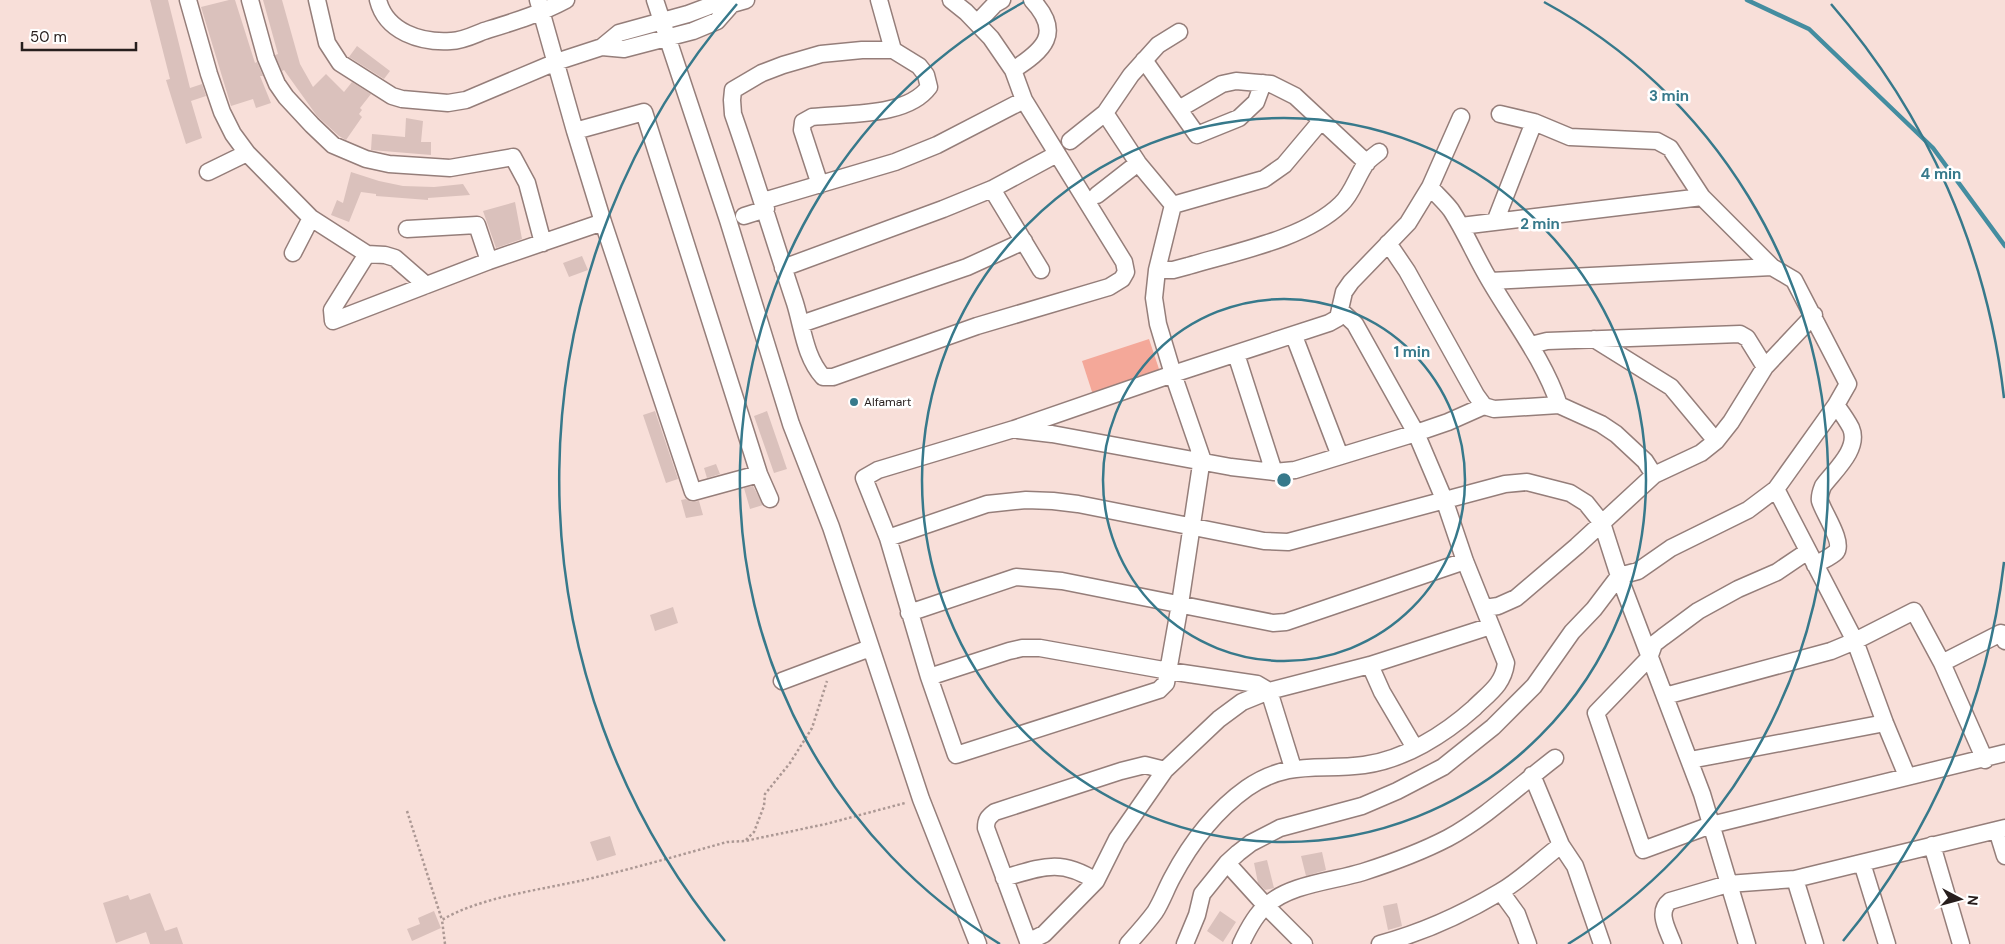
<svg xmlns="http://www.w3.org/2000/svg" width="2005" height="944" font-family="'DM Sans',sans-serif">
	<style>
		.pitch { fill: #f4a899 }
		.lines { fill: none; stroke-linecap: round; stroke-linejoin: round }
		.stream { stroke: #448da0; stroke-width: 4.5 }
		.building { fill: #dac1bc }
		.minor-casing { stroke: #957e7a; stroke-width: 19 }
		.path { stroke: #ac9894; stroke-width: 2.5; stroke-dasharray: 2.5 2.5; stroke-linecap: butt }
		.minor { stroke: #fff; stroke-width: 16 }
		.ring { fill: none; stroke: #37798b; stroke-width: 2.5 }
		.poi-dot { fill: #37798b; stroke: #fff; stroke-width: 2 }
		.labels { text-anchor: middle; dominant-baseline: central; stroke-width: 5; stroke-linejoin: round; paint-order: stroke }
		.poi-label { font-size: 12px; fill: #271e1d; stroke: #fff; text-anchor: start }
		.centre { fill: #37798b; stroke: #fff; stroke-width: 2.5 }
		.ring-label { font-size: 15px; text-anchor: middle; font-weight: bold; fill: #37798b; stroke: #fff; stroke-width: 5; stroke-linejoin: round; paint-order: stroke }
	</style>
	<rect width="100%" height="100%" fill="#f8dfd9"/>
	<!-- pitch -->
	<path class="pitch" d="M1149 339 1161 375 1094 398 1082 361Z"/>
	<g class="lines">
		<!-- stream -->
		<path class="stream" d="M1747 0 1809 29 1933 148 2005 246"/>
	</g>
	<!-- building -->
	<path class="building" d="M150 0H168L190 88 202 84 206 96 191 101 202 138 186 144 166 80 170 79Z
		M229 0H235L255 63 257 62 263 76H260L271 103 256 108 253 99 231 106 201 7Z
		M263 0H282L300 64 313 87 326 74 344 92 352 82 371 94 360 108 362 110 359 114 362 117 346 140 339 136 317 116 284 70 282 71 275 55 278 54Z
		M357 46 390 71 384 79 349 57Z
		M406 118 423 121 421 142H431V155L371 150 372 134 405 137Z
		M351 172 379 181 403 186 434 187 463 184 470 195 428 198V200L376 196V194L361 192 349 222 331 215 337 200 343 203Z
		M515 202 522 239 496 248 483 211Z
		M582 256 588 270 569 277 563 263Z
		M655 411 678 479 666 483 643 415Z
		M767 411 787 469 774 473 754 416Z
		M716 464 720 474 707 478 704 468Z
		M753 486 763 505 750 509 744 488Z
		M686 499 691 502 699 501 703 515 686 518 681 500Z
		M673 607 678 623 655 631 650 615Z
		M610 836 616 855 597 861 590 842Z
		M1322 852 1326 870 1306 876 1301 856Z
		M1267 860 1274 888 1265 890 1258 883 1254 863Z
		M150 893 165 931 177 927 183 944H150L146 932 116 943 103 903 128 895 130 900Z
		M1397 903 1402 926 1388 930 1383 906Z
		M434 911 441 928 412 941 407 929 420 924 418 918Z
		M1220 911 1236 922 1223 942 1207 931Z"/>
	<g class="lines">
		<!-- minor casing -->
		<g class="minor-casing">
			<path id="minor" d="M188 0 209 74 222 112 233 134 247 153 311 218 367 254 385 255 395 258 426 285
				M250 0 266 58 277 84 286 97 312 125 333 145 366 159 389 164 450 168 513 157 527 183 543 243
				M317 0 327 43 340 63 392 96 402 99 448 103 466 100 556 62 602 47 619 33 688 14 712 5 732 4 746 0
				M378 0C386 32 421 43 451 41 462 41 474 35 484 31 513 22 540 14 566 0
				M538 0 575 131 603 222 693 492 759 474
				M655 0 728 220 791 424 831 527 921 799 978 944
				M879 0 893 50
				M977 23 995 4 1002 0
				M602 47 624 49 693 31 717 21 732 4
				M1144 60 1197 135 1239 118 1256 102 1263 83
				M1013 70C1044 50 1063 33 1032 0
				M1179 109 1222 84 1236 81 1271 84 1295 96 1367 163
				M1105 113 1138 163 1173 205
				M575 131 644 112 759 474 770 499
				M1070 141 1105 113 1131 75 1158 45 1179 32
				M208 172 247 153
				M820 185 802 130 803 122 812 117C848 113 907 117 929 87L926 75 919 66 893 50H862L821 54 783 65 762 73 733 90 732 100 733 114C755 177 774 240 795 303 803 329 805 357 823 377H833L977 326 1109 287 1122 279 1126 272 1124 262 1024 100 1013 70 991 38 966 12 951 0
				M1430 187C1437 195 1445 202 1451 210 1466 233 1476 258 1490 281 1514 322 1544 360 1559 405
				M992 189 1041 270
				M1097 195 1138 163
				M763 201 895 162 937 145 1024 100
				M1173 205 1157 270 1154 298 1158 324 1173 374 1202 458 1180 604 1166 683 1159 690 956 755 929 677 888 538 864 478 878 470 1014 429 1173 374 1329 323 1338 318 1344 292 1351 282 1408 223 1430 187 1461 117
				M1173 205 1264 179 1284 165 1321 121
				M744 216 766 209
				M1495 222 1534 122
				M1461 226 1702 197
				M407 229 477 225 489 261
				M1388 243 1407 271 1476 395 1484 406
				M293 253 311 218
				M367 254 332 310 333 321 489 261 603 222
				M783 268 943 209 992 189 1057 154
				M1157 270H1173L1188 266C1235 252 1305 239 1341 204 1353 193 1357 175 1367 162 1371 158 1375 155 1379 152
				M1490 281 1772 267
				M801 324 967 267 1024 241
				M1294 336 1340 456
				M1594 339 1671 387 1716 441
				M1531 345 1547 341 1740 334 1747 338 1765 367
				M1236 354 1274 472
				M1018 430 1052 434 1231 467 1274 472 1295 470 1416 433 1448 422 1484 406 1494 409 1559 405 1601 424 1616 434 1645 461 1654 475
				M1776 489 1855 641 1885 723 1907 776
				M888 538 987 504 1026 500 1053 501 1078 504 1264 541 1288 542 1505 484 1527 482 1570 493 1586 503 1602 523 1619 576 1702 794 1747 944
				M1808 551 1777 572 1738 589 1698 611 1663 637 1654 644 1649 658 1596 713 1643 850 1711 825 2005 753
				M1815 565C1821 561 1831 557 1836 552 1844 542 1823 512 1820 501 1819 496 1821 491 1823 486 1834 471 1860 449 1851 428 1847 420 1841 412 1836 405
				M1485 608 1498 606 1516 598 1577 546 1654 475 1701 453 1716 441 1731 422 1765 367 1814 315
				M909 613 1016 577 1062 581 1273 623 1286 622 1465 561
				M1942 663 2001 633 2005 641
				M1370 665 1382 692 1415 748
				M929 677 1009 651 1022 648H1040L1169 671 1257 684 1269 691 1293 768
				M782 681 870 648
				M1665 696 1831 651 1855 641 1914 611 1942 663 1985 760
				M1690 760 1885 723
				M1532 775 1561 845 1575 866 1602 944
				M1997 830 2005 856
				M1932 845 1961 944
				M1227 863 1266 906 1304 944
				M1862 863 1887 944
				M1004 878C1042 867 1060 858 1096 881
				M1795 879 1815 944
				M1501 892 1517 914 1528 944
				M1028 942 1044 934 1096 881 1117 839 1165 770 1219 719 1242 702 1269 691 1370 665 1491 626
				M1029 944 986 828C986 820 988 817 995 812L1121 771 1145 765 1165 770
				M1128 944C1137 934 1147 923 1155 912 1162 901 1166 889 1172 878 1190 844 1216 810 1247 788 1289 759 1320 771 1364 765 1404 760 1445 734 1474 708 1489 693 1503 685 1506 663L1465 561 1444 499 1416 433 1355 324 1340 310
				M1185 944 1197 915 1202 894 1227 863 1238 853 1251 843 1280 828 1362 806 1397 791 1443 767 1493 727 1534 686 1572 632 1594 609 1619 576 1638 571 1671 548 1748 510 1776 489 1836 405 1848 384 1794 280 1772 267 1702 197 1670 148 1657 141 1570 137 1534 122 1500 114
				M1241 944C1247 931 1255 915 1266 906 1289 884 1334 881 1363 872 1391 863 1421 852 1448 838 1485 818 1521 784 1555 758
				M1380 944C1421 933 1463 914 1500 892 1521 880 1541 860 1561 845
				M1673 944C1668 930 1656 912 1670 901L1728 884 1795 879 2005 828"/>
		</g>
		<!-- path -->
		<path class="path" d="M407 811 442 920
			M746 840 754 832 764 806 765 794 790 763 812 728 827 681
			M445 944 442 920C480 897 540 890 584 880 632 869 680 855 727 842L745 841 826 824 905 803"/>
		<!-- minor -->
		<use href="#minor" class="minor"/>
	</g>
	<!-- distance rings -->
	<g class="ring">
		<circle cx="1284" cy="480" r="181"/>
		<circle cx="1284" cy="480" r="362"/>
		<path d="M1000 944A544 544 0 0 1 1024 2M1544 2A544 544 0 0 1 1568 944"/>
		<path d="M2004 562A725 725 0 0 1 1843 941M725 941A725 725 0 0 1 737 4M1831 4A725 725 0 0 1 2004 398"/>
	</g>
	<!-- markers -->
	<circle class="poi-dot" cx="854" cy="402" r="5"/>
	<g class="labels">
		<!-- poi labels -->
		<g class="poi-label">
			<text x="864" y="402">Alfamart</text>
		</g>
	</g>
	<circle cx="1284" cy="480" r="8" class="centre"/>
	<g class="ring-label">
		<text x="1669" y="101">3 min</text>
		<text x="1941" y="179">4 min</text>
		<text x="1540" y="229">2 min</text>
		<text x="1412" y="357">1 min</text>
	</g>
	<!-- north arrow -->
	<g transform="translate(1960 899) rotate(96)" stroke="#ffffff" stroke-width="4" paint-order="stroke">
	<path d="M0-4L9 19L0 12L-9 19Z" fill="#271e1d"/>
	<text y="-8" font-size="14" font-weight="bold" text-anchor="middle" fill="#271e1d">N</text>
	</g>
	<!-- scale -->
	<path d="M22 42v8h114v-8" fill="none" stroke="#271e1d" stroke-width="2.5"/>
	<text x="30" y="42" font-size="15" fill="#271e1d" stroke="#ffffff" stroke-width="4" paint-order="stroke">50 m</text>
</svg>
